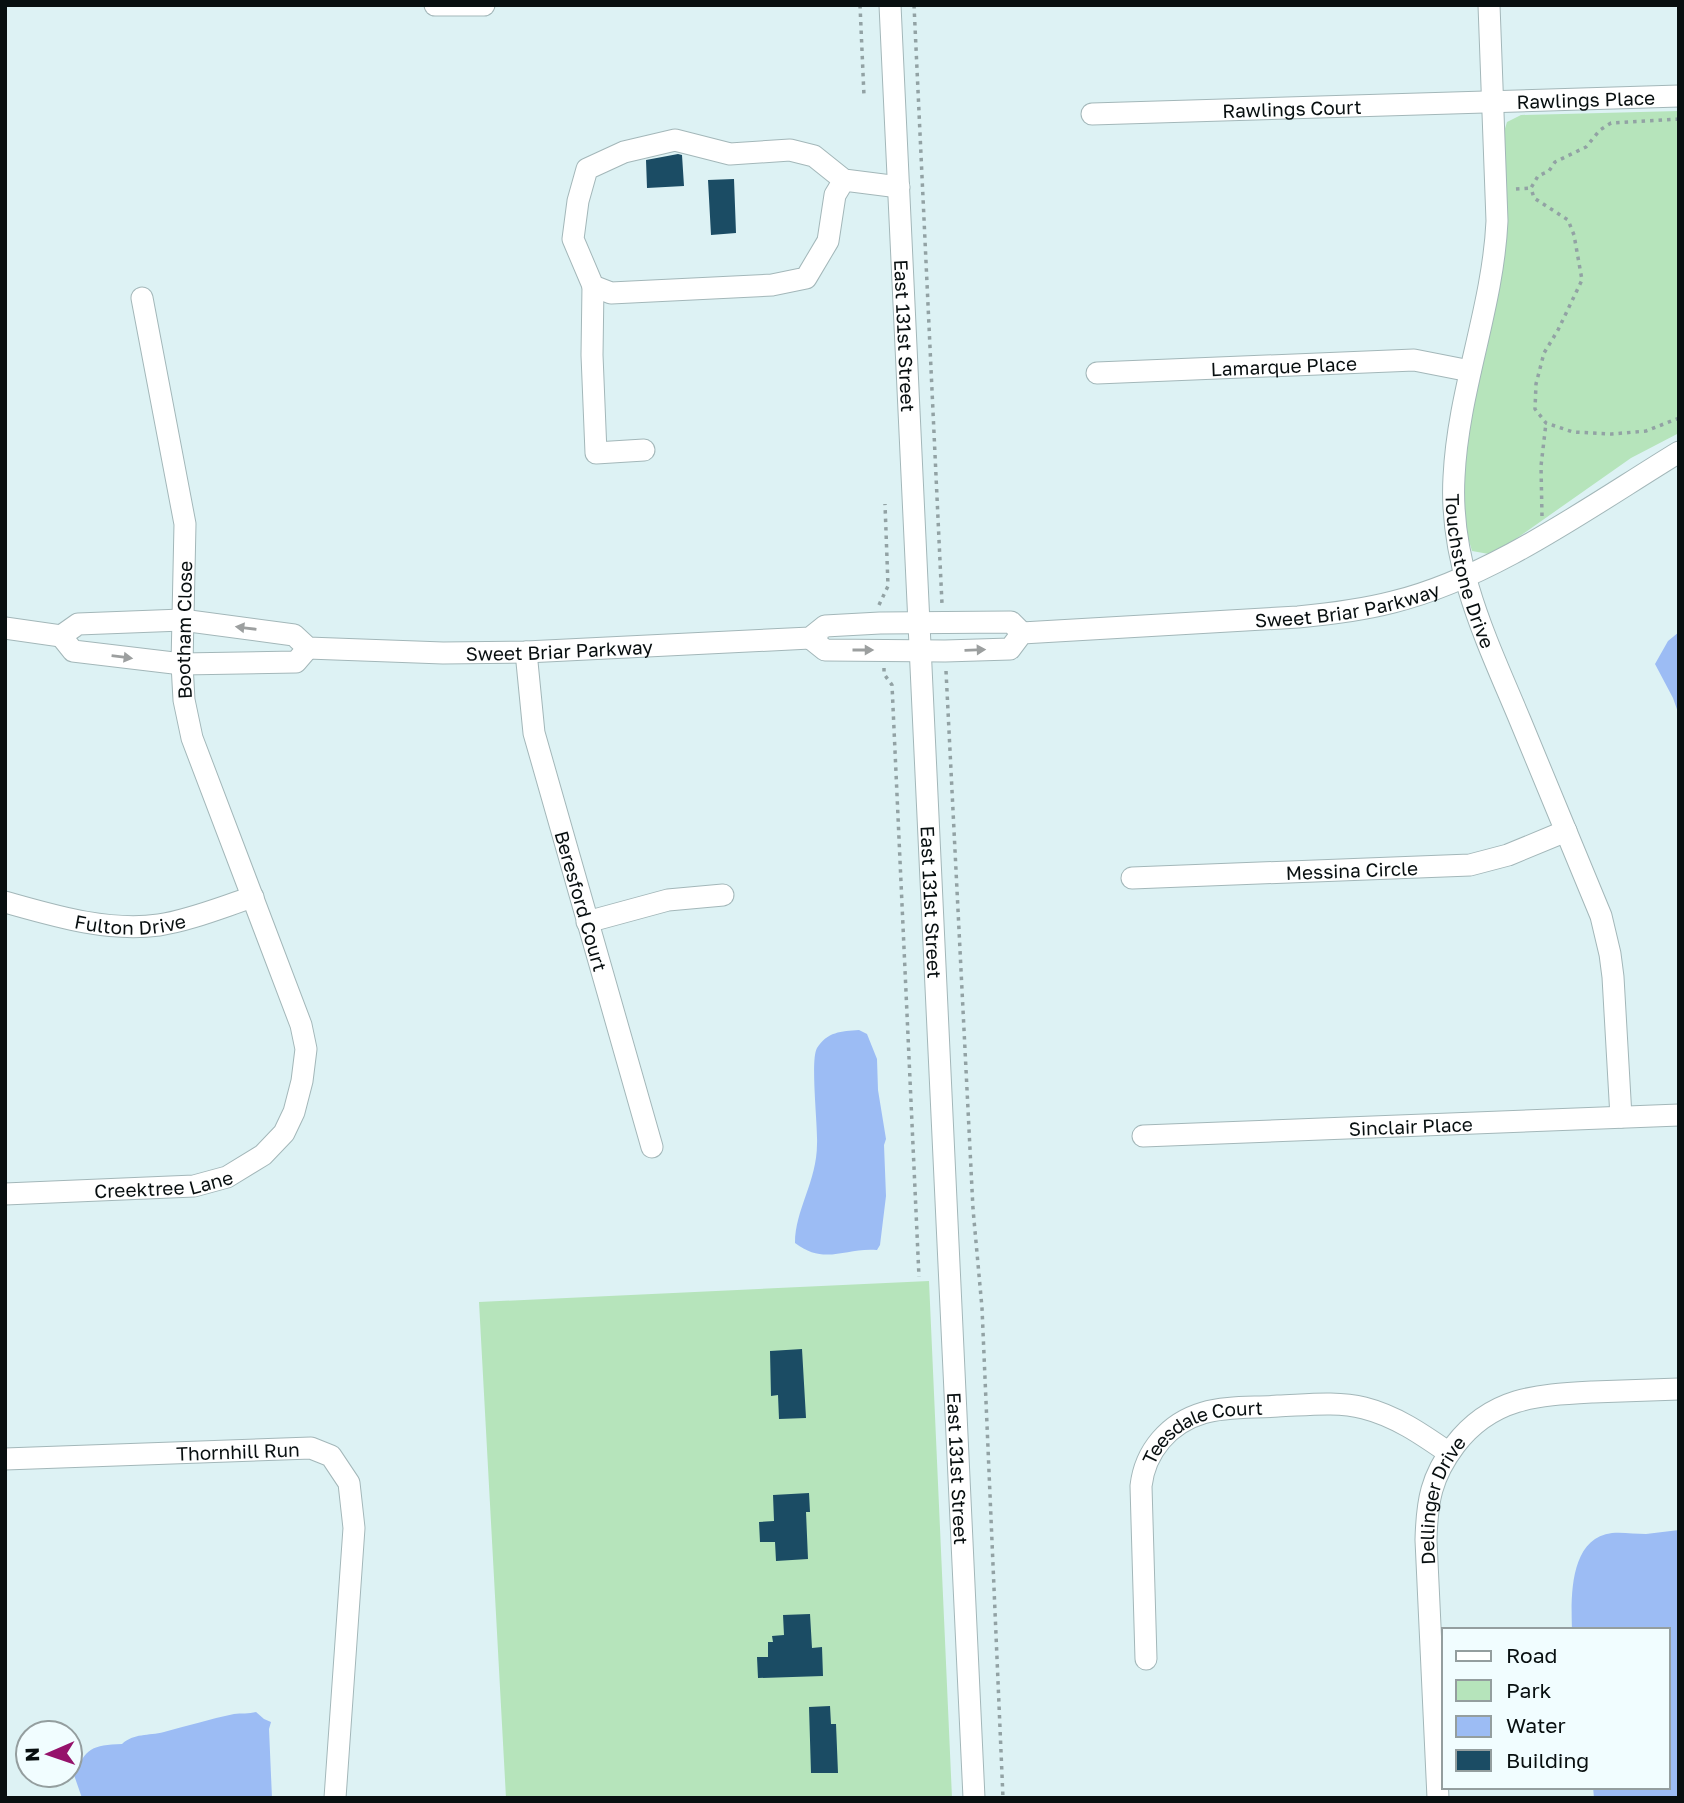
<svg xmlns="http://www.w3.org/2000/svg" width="1684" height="1803" font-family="'Golos Text',sans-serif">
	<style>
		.green { fill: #b6e4bb }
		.water { fill: #9cbcf4 }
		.building { fill: #1b4c64 }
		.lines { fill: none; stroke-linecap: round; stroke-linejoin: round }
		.minor-casing { stroke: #a3b7b9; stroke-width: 23 }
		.path { stroke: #92a2a4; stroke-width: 3.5; stroke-dasharray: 3.5 5; stroke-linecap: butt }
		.minor { stroke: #fff; stroke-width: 21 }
		.oneway { fill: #9c9f9f }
		.labels { text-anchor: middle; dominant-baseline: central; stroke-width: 7; stroke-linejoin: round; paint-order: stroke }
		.street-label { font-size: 19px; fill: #080f10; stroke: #f1fdff }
	</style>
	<rect width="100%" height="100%" fill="#ddf2f4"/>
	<!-- green -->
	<path class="green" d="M1679 111V433L1631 458 1500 550 1489 554 1472 551 1462 517 1469 416 1487 349 1506 220 1503 135 1507 122 1521 115Z
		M929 1281 952 1798H506L479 1302Z"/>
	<!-- water -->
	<path class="water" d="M1679 632V715L1673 698 1655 664 1668 641Z
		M859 1030 867 1034 877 1059 878 1090 886 1139 884 1145 886 1196 880 1245 877 1250C846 1247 825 1266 795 1243 795 1210 817 1181 817 1144 818 1126 810 1060 817 1048 827 1032 841 1031 859 1030Z
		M1679 1530V1798H1594L1593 1787H1668V1630H1572C1571 1598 1569 1538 1612 1533 1623 1532 1635 1534 1646 1534 1657 1533 1668 1531 1679 1530Z
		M256 1712 264 1719 271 1722 269 1729 272 1798H82L74 1775C86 1748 92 1745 122 1744 134 1733 148 1736 164 1732 187 1726 210 1719 234 1714 241 1713 249 1714 256 1712Z"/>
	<!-- building -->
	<path class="building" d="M678 154 682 155 684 186 647 188 646 160Z
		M734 179 736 233 711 235 708 180Z
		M802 1349 806 1418 779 1419 778 1395 771 1396 770 1351Z
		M809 1493 810 1512H806L808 1559 776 1561 775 1542H760L759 1522 774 1521 773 1495Z
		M810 1614 812 1648 822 1647 823 1676 758 1678 757 1657H768V1642H773L772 1636 784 1635 783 1615Z
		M830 1706 831 1724H836L838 1773H811L809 1707Z"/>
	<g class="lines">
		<!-- minor casing -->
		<g class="minor-casing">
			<g id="minor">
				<path d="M435 5H484"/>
				<path id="s1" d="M890 5 974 1798"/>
				<path id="s2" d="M1489 5 1497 221C1493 308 1458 390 1454 477 1449 565 1487 641 1520 720 1547 785 1574 851 1601 916L1610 954 1613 977 1621 1117"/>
				<path id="s3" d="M1092 114 1679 96"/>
				<path d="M844 180 835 195 828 241 806 278 772 285 611 293 593 286 573 239 578 201 587 169 624 152 675 140 730 154 790 150 814 156 844 180 899 187"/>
				<path d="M593 286 592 355 596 453 644 450"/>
				<path id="s4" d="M1097 373 1414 360 1470 371"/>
				<path id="s5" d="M5 628 61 636 78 624 182 620 294 635 308 648 443 653 526 652 810 638 825 626 880 623 1011 622 1022 633"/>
				<path d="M61 636 73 651 182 664 296 662 308 648"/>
				<path id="s6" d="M810 638 825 650 945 651 1010 649 1022 633 1298 617C1330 614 1362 610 1393 602 1492 578 1592 505 1679 452"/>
				<path id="s7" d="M526 652 534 733 652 1147"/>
				<path id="s8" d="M1132 878 1470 865 1508 855 1566 831"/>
				<path id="s9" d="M5 902C55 916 107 932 159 925 191 920 222 907 253 897"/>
				<path d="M587 922 668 900 723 895"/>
				<path id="s10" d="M1143 1136 1679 1115"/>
				<path id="s11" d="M5 1194 194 1186 227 1177 263 1155 284 1133 294 1112 302 1081 306 1049 301 1025 192 738 184 700 182 664 185 524 142 298"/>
				<path id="s12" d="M5 1459 311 1448 331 1456 349 1483 354 1528 335 1798"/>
				<path id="s13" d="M1146 1659 1141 1486C1145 1451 1169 1423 1203 1413 1226 1406 1255 1408 1278 1406 1306 1405 1337 1401 1364 1408 1396 1416 1423 1435 1449 1453"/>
				<path id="s14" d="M1438 1798 1426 1540C1427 1501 1431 1477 1455 1445 1492 1397 1537 1395 1593 1392 1622 1391 1650 1390 1679 1389"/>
			</g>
		</g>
		<!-- path -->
		<path class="path" d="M860 5 864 96
			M914 5 942 604
			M1679 119 1611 123 1600 130 1586 147 1555 162 1549 171 1538 176 1531 188 1534 198 1568 220 1574 235 1582 280 1558 330 1544 353 1536 384 1535 409 1546 423 1573 432 1612 434 1646 431 1679 418
			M1516 189 1531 188
			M1542 516 1541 466 1546 423
			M879 605 888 586 885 504
			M884 668V674L892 685 919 1277
			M946 671 973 1209 982 1308 1003 1798"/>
		<!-- minor -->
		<use href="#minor" class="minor"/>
	</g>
	<!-- one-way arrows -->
	<defs><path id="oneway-solid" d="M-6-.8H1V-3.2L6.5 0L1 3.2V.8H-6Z" transform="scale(1.75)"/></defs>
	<g class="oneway">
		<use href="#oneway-solid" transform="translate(246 628) rotate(-173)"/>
		<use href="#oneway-solid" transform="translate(863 650)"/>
		<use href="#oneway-solid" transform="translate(975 650) rotate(-2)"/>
		<use href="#oneway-solid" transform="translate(122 657) rotate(7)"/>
	</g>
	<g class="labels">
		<!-- street labels -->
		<g class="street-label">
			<text stroke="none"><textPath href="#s3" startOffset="494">Rawlings Place</textPath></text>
			<text stroke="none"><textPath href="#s3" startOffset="200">Rawlings Court</textPath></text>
			<text stroke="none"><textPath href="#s1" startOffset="331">East 131st Street</textPath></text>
			<text stroke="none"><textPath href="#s4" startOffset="187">Lamarque Place</textPath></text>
			<text stroke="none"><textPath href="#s2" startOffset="572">Touchstone Drive</textPath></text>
			<text stroke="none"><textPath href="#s6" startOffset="551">Sweet Briar Parkway</textPath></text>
			<text stroke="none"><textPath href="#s11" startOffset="824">Bootham Close</textPath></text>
			<text stroke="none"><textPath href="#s5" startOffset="565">Sweet Briar Parkway</textPath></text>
			<text stroke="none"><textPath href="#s8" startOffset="220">Messina Circle</textPath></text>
			<text stroke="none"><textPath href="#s7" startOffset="256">Beresford Court</textPath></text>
			<text stroke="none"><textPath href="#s1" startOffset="898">East 131st Street</textPath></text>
			<text stroke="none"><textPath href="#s9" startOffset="128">Fulton Drive</textPath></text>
			<text stroke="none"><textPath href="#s10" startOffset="268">Sinclair Place</textPath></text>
			<text stroke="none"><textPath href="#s11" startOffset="159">Creektree Lane</textPath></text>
			<text stroke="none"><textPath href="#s13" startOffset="266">Teesdale Court</textPath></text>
			<text stroke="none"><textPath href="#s12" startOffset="233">Thornhill Run</textPath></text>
			<text stroke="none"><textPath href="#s1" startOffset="1465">East 131st Street</textPath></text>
			<text stroke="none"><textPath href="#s14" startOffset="301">Dellinger Drive</textPath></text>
		</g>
	</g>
	<!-- border -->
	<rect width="1684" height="1803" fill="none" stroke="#080f10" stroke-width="14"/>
	<!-- legend -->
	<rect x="1442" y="1628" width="228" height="161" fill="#f1fdff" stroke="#949e9f" stroke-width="2"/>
	<rect x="1456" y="1651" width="35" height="10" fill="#ffffff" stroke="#949e9f" stroke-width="2"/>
	<text x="1506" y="1663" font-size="21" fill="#080f10">Road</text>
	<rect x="1456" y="1680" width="35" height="21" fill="#b6e4bb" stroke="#949e9f" stroke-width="2"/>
	<text x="1506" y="1698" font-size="21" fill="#080f10">Park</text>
	<rect x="1456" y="1716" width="35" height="21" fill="#9cbcf4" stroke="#949e9f" stroke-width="2"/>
	<text x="1506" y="1733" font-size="21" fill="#080f10">Water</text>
	<rect x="1456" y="1750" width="35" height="21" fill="#1b4c64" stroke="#949e9f" stroke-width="2"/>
	<text x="1506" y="1768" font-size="21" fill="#080f10">Building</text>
	<!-- north arrow -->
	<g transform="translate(49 1754) rotate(268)"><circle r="33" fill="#f1fdff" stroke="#949e9f" stroke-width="2"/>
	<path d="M0-5L12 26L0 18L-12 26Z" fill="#95126b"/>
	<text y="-10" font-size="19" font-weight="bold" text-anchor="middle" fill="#080f10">N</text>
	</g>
</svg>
